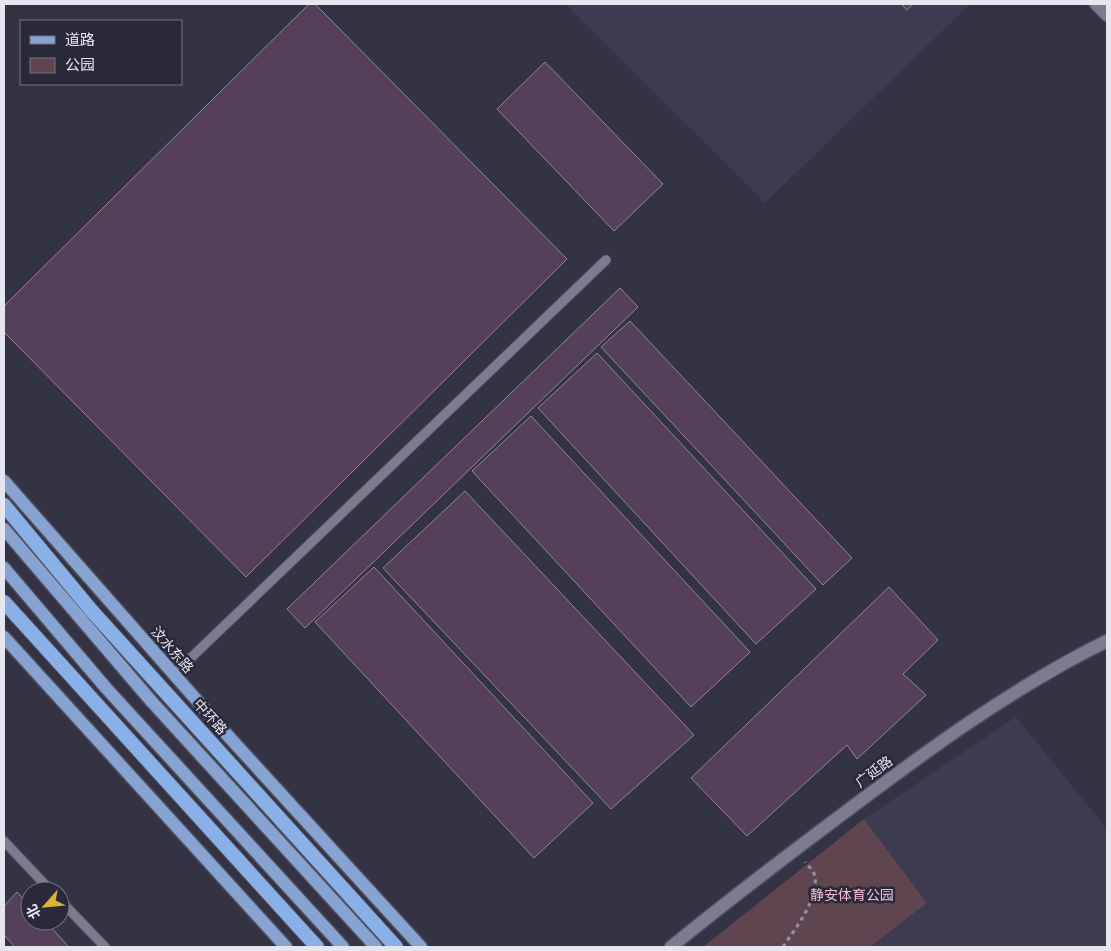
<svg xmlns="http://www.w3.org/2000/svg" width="1111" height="951" font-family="'Fira Sans','Noto Sans SC',sans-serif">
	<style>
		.built { fill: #3d3b52 }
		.green { fill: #5e454f }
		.building { fill: #544058; stroke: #938596 }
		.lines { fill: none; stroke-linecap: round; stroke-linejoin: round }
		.service-casing { stroke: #51505e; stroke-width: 11 }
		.minor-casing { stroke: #51505e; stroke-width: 15 }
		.tertiary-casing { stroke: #51505e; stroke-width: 15 }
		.primary-casing { stroke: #51505e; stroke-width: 15 }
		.trunk-casing { stroke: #51505e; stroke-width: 16 }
		.path { stroke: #9292a0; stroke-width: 3; stroke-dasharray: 4 4; stroke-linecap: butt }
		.service { stroke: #7d7b8f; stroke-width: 9 }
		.minor { stroke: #7d7b8f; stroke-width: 12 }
		.tertiary { stroke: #7d7b8f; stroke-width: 12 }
		.primary { stroke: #87a3d2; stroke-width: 12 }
		.trunk { stroke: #8ab0e8; stroke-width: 14 }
		.labels { text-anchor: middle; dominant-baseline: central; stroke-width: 5; stroke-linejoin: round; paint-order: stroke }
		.street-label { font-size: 14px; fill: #e6e6f1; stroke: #2a2939 }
		.park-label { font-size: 14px; fill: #f8bcd4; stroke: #2a2939 }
	</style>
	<rect width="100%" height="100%" fill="#343344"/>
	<!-- built -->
	<path class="built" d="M565 4H970L765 203Z
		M1016 717 1107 829V947H870L927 903 864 819Z"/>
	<!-- green -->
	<path class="green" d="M864 819 927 903 870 947H703Z"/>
	<!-- building -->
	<path class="building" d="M309 4H315L567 259 246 577 4 332V306Z
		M901 4H913L907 10Z
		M545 62 663 184 614 231 497 109Z
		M620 288 638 307 305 628 287 609Z
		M630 321 852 558 823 585 601 347Z
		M597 353 816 589 756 644 538 408Z
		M531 416 750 652 691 707 472 471Z
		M465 491 694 735 611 809 383 568Z
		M374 567 593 803 534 858 315 622Z
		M889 587 938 640 903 674 926 695 857 759 847 745 747 836 691 778Z
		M17 892 30 906V921H45L69 947H15L4 935V906Z"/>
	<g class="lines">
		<!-- service casing -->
		<g class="service-casing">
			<path id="service" d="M174 674 606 260
				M4 841 51 891
				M60 900 105 947"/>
		</g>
		<!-- minor casing -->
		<g class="minor-casing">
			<path id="minor" d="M671 947C725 903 780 861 836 819 921 755 1011 688 1107 641"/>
		</g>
		<!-- tertiary casing -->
		<g class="tertiary-casing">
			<path id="tertiary" d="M1096 4 1107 15"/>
		</g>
		<!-- primary casing -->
		<g class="primary-casing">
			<path id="primary" d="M4 481 230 738 421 947
				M4 529 152 702 376 947
				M4 568 106 688 343 947
				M4 637 286 947"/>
		</g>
		<!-- trunk casing -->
		<g class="trunk-casing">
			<path id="trunk" d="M4 505 91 610 396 947
				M4 602 317 947"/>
		</g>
		<!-- path -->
		<path class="path" d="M783 947C794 930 824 893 813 871 811 868 807 865 805 862"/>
		<!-- service -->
		<use href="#service" class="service"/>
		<!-- minor -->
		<use href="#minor" class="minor"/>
		<!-- tertiary -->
		<use href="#tertiary" class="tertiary"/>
		<!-- primary -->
		<use href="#primary" class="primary"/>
		<!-- trunk -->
		<use href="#trunk" class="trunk"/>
	</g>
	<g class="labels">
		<!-- street labels -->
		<g class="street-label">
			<text transform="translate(172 650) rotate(49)">汶水东路</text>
			<text transform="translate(210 717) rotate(48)">中环路</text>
			<text transform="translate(874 772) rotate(-36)">广延路</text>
		</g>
		<!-- park labels -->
		<g class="park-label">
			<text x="852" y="895">静安体育公园</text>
		</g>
	</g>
	<!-- border -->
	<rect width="1111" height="951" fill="none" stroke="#e6e6f1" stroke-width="10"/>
	<!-- legend -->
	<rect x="20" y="20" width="162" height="65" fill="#2a2939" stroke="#757583"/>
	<rect x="30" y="36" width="25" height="8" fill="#87a3d2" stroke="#757583"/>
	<text x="65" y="45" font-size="15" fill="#e6e6f1">道路</text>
	<rect x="30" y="58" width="25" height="15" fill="#5e454f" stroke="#757583"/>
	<text x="65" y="70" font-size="15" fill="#e6e6f1">公园</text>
	<!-- north arrow -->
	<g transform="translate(45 906) rotate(243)"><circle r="24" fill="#2a2939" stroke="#757583"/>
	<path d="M0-4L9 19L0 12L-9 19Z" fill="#dbb233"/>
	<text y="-8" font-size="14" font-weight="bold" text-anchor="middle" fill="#e6e6f1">北</text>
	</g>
</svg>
